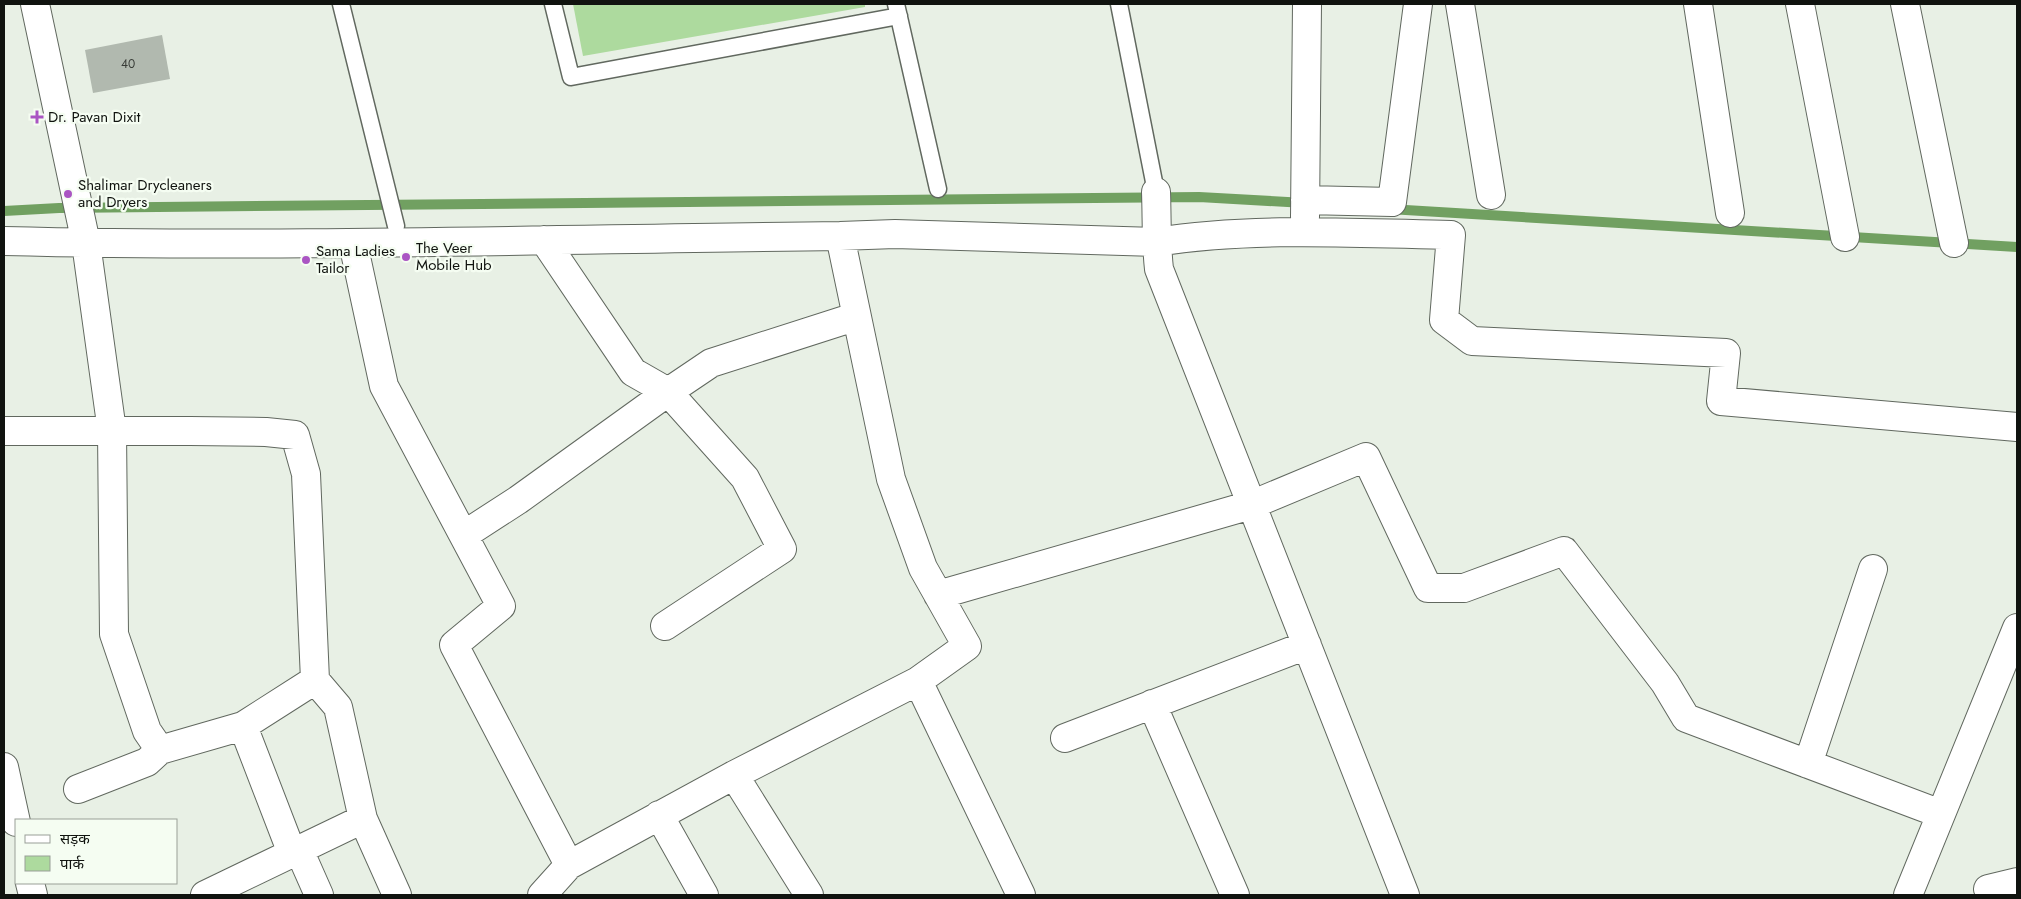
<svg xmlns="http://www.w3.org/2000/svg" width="2021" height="899" font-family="Jost,'Noto Sans Devanagari',sans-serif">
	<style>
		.green { fill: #adda9e }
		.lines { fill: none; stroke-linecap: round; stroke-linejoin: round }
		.stream { stroke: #71a061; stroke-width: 10 }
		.building { fill: #b1b9af }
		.service-casing { stroke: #61685f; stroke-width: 19 }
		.minor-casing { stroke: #61685f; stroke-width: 30 }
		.service { stroke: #fff; stroke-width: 16 }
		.minor { stroke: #fff; stroke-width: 28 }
		.poi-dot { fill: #aa55c3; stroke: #f5fdf2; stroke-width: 2 }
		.labels { text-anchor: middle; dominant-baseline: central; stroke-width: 4.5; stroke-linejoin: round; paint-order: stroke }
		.number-label { font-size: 12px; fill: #383c37 }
		.poi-label { font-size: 15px; fill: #10130f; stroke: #f5fdf2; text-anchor: start }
	</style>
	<rect width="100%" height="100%" fill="#e8f0e5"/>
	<!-- green -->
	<path class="green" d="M573 4H865V7L583 56Z"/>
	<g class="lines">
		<!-- stream -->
		<path class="stream" d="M1389 209 2017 247
			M4 211 59 208 1199 197 1305 203"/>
	</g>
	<!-- building -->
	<path class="building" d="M162 35 170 79 93 93 85 50Z"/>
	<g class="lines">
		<!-- service casing -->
		<g class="service-casing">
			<path id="service" d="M341 4 396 226
				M553 4 571 77 899 16
				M896 4 938 189
				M1119 4 1156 192"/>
		</g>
		<!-- minor casing -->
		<g class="minor-casing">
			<path id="minor" d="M35 4 86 243 112 431 114 634 147 731 160 750
				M1460 4 1491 195
				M1698 4 1730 213
				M1800 4 1845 237
				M1905 4 1954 243
				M1156 192C1157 218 1156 243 1159 269L1405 895
				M1305 200 1392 202 1418 4
				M1305 217 1307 4
				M544 240 633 372 668 392 745 478 782 549 665 626
				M4 241C282 248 561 239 840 236L895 234 1156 242C1252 227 1354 233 1451 235L1444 320 1472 341 1726 353 1721 401 2017 427
				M353 243 384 386 501 606 454 645 569 865 734 775 918 681 967 646 923 568 891 479 840 236
				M4 431H190L266 432 295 435 306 474 315 680 338 707 363 819
				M464 535 518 500 668 392 711 363 842 321 857 318
				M938 595 1251 505 1366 457 1428 588H1464L1564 551 1665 683 1686 718 1941 814
				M918 681 1021 895
				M1152 704 1235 895
				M243 726 290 848 300 852 319 895
				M1065 738 1307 645
				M1808 764 1873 569
				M4 767 16 822
				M734 775 809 895
				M78 789 147 762 160 750 243 726 315 680
				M659 815 704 895
				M30 883 33 895
				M1988 889 2017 882
				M205 895 363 819 397 895
				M542 895 569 865
				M1908 895 2017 628"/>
		</g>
		<!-- service -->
		<use href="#service" class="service"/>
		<!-- minor -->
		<use href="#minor" class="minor"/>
	</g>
	<!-- markers -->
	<g class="poi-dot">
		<path d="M34.5 109.5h5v5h5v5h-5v5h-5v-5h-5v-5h5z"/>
		<circle cx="68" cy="194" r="5"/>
		<circle cx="406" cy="257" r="5"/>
		<circle cx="306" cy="260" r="5"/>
	</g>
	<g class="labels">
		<!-- number labels -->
		<g class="number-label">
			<text x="128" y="64">40</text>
		</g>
		<!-- poi labels -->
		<g class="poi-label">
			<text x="48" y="117">Dr. Pavan Dixit</text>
			<text x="78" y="185">Shalimar Drycleaners<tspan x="78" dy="17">and Dryers</tspan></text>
			<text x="416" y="248">The Veer<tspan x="416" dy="17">Mobile Hub</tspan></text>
			<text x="316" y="251">Sama Ladies<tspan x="316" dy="17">Tailor</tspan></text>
		</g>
	</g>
	<!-- border -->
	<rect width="2021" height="899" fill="none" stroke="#10130f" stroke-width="10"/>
	<!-- legend -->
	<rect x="15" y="819" width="162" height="65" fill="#f5fdf2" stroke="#999f97"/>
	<rect x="25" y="835" width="25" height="8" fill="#ffffff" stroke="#999f97"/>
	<text x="60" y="844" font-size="15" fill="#10130f">सड़क</text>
	<rect x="25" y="856" width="25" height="15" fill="#adda9e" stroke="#999f97"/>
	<text x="60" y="869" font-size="15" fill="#10130f">पार्क</text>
</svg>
